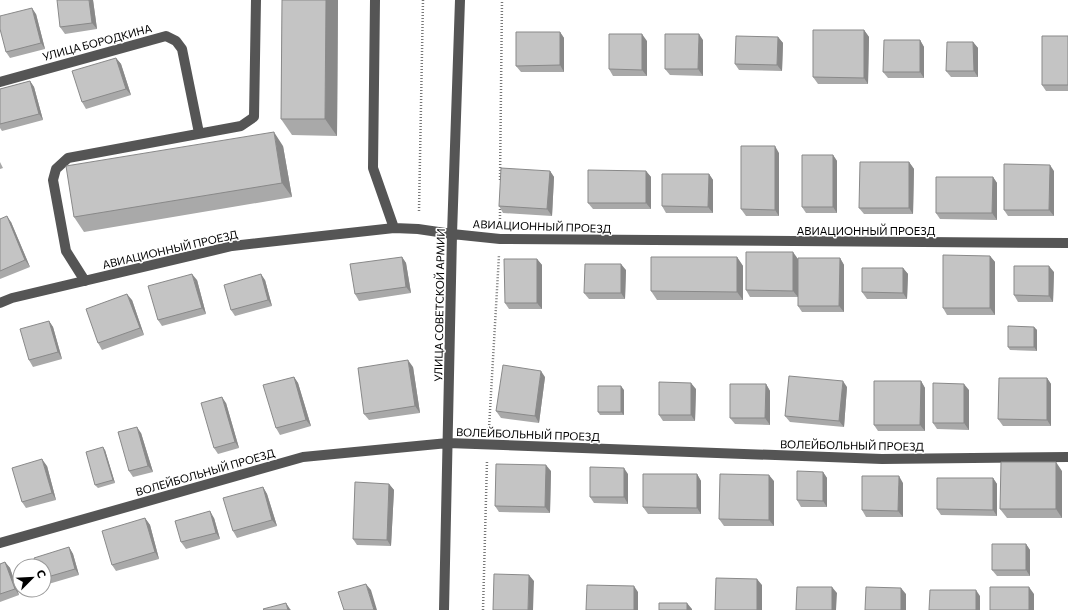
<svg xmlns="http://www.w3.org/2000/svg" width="1068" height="610" font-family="Commissioner,sans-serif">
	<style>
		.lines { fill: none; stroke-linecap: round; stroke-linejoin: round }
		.path { stroke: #777; stroke-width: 2.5; stroke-dasharray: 1 2; stroke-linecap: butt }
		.minor { stroke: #555; stroke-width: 10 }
		.wall { fill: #a9a9a9 }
		.shaded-wall { fill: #898989 }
		.building { fill: #c4c4c4; stroke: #898989 }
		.labels { text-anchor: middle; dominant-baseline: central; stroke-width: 3; stroke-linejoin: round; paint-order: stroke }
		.street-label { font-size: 11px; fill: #000; stroke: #fff }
	</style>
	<rect width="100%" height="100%" fill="#fff"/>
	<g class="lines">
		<!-- path -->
		<path class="path" d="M500 180 502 0
			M419 211 423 0
			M500 222V205
			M489 428 499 255
			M483 610 487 461"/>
		<!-- minor -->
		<path class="minor" d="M375 0 373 168 394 228
			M0 82 166 36 176 41 182 49 199 133
			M85 281 66 251 53 180 56 169 68 158 241 126 254 117 256 0
			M0 303 12 298 232 246 394 228 418 229 452 234 500 239 1068 243
			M0 543 303 457 448 443 882 459 1068 457
			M444 610 452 234 460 0"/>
	</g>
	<!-- wall -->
	<path class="wall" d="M93 0 97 29 65 34 60 27Z
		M282 0H338L337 136 292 135 281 119Z
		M36 14 45 49 10 58 6 52Z
		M864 30 869 37 868 84H818L813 77Z
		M560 32 564 38V72H521L516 66Z
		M1068 36V91H1046L1042 85Z
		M778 37 783 43 782 71 739 70 735 64Z
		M703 40V76L670 75 665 69Z
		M920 40 924 47V78H888L883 72Z
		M647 41V76H613L609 69Z
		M973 42 978 48V77H951L946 71Z
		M116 58 121 64 131 95 86 109 82 102Z
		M30 81 34 87 43 120 2 131 0 128V89Z
		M283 146 292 197 84 232 74 217Z
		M779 153V216H746L741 209Z
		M833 155 837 161V213H806L802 207Z
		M0 162 3 168 0 169Z
		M909 162 914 169 913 214H864L859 208Z
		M550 171 554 177 552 216 503 213 499 206Z
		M646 171 651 177V209H593L588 203Z
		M1054 171V216H1008L1004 210Z
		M709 174 713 180V213H666L662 206Z
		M993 177 997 183V220L940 219 936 213Z
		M0 219 11 222 30 267 0 279Z
		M990 256 995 262V315H947L943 308Z
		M402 257 406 263 411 293 359 301 355 294Z
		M737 257 743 266V300H657L651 291Z
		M840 258 844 265V312H802L798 306Z
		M537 259 542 265V309H509L505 303Z
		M798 259V297H750L746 290Z
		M903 268 908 274 907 299H867L862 292Z
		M626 270 625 299H589L584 293Z
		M1054 272 1053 302H1018L1014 295Z
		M197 280 206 314 162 326 158 320Z
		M265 280 272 306 235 316 231 310Z
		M132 300 144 335 102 350 98 343Z
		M49 321 53 327 62 359 33 367 29 360Z
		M1034 327 1037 330V351L1010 350 1008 347Z
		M413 367 420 413 369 420 364 414Z
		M294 377 298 383 311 426 280 435 276 428Z
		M545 377 539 423 501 418 496 411Z
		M1047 378 1051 384V426H1003L998 419Z
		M921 381 925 388V431H878L874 425Z
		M766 384 770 391V425L735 424 730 418Z
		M847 387 844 427 790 422 785 416Z
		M696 389 695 421H663L659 415Z
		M624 390V415H600L598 412Z
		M969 390V430L937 429 933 423Z
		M226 403 239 448 218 454 214 448Z
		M141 433 153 472 133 477 129 471Z
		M105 450 115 483 98 488 95 485Z
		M47 466 56 500 26 508 22 502Z
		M551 471 550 513 499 512 495 506Z
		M1062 471V518H1007L1000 509Z
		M823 472 827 478V507H801L797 500Z
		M628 474V504L594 503 590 497Z
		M697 474 701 481V514H648L643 507Z
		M993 478 997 484V516L941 515 937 509Z
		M774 481V526H724L719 519Z
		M903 483V517H866L862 510Z
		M389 484 394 490 391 546 357 545 353 539Z
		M263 487 267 494 277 526 237 538 233 531Z
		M145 518 150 525 159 559 116 571 112 565Z
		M214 518 220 539 186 549 181 542Z
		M1026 544 1030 550V576H997L992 570Z
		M69 547 73 554 79 575 45 585 44 584V566Z
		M5 562 10 568 19 595 0 602V564Z"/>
	<!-- shaded-wall -->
	<path class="shaded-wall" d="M89 0H93L97 29 92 23Z
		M326 0H338L337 136 325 119Z
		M32 8 36 14 45 49 41 43Z
		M864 30 869 37 868 84 864 78Z
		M560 32 564 38V72L560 65Z
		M642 34 647 41V76L642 70Z
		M699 34 703 40V76L698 69Z
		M778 37 783 43 782 71 777 65Z
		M920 40 924 47V78L920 72Z
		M973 42 978 48V77L974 71Z
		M116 58 121 64 131 95 126 89Z
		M30 81 34 87 43 120 39 114Z
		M274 132 283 146 292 197 282 183Z
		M775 146 779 153V216L775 210Z
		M833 155 837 161V213L833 207Z
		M909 162 914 169 913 214 909 208Z
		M1050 165 1054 171V216L1049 210Z
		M550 171 554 177 552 216 547 209Z
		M646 171 651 177V209L646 203Z
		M709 174 713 180V213L708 207Z
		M993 177 997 183V220L992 213Z
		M7 216 11 222 30 267 25 260Z
		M793 252 798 259V297L793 291Z
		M990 256 995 262V315L990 308Z
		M402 257 406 263 411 293 406 287Z
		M737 257 743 266V300L737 292Z
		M840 258 844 265V312L839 306Z
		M537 259 542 265V309L537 303Z
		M621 264 626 270 625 299 621 293Z
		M1049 266 1054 272 1053 302 1049 296Z
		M903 268 908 274 907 299 903 293Z
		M192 274 197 280 206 314 202 308Z
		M261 274 265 280 272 306 268 300Z
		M127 294 132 300 144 335 140 328Z
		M49 321 53 327 62 359 58 352Z
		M1034 327 1037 330V351L1034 347Z
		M408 360 413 367 420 413 415 406Z
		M541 371 545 377 539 423 535 416Z
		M294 377 298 383 311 426 306 420Z
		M1047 378 1051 384V426L1047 420Z
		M843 381 847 387 844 427 839 421Z
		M921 381 925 388V431L920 425Z
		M691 383 696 389 695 421 691 415Z
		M766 384 770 391V425L765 418Z
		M964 384 969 390V430L964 423Z
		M621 386 624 390V415L621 412Z
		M222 397 226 403 239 448 235 442Z
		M137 427 141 433 153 472 148 466Z
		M103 447 105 450 115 483 113 480Z
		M42 459 47 466 56 500 52 493Z
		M1056 462 1062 471V518L1056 509Z
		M546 465 551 471 550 513 545 507Z
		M624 468 628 474V504L624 497Z
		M823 472 827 478V507L823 501Z
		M697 474 701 481V514L697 508Z
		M769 475 774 481V526L769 520Z
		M899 476 903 483V517L898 511Z
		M993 478 997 484V516L993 510Z
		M389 484 394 490 391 546 387 540Z
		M263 487 267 494 277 526 272 520Z
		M210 511 214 518 220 539 216 533Z
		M145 518 150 525 159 559 155 552Z
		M1026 544 1030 550V576L1026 570Z
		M69 547 73 554 79 575 75 569Z
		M5 562 10 568 19 595 15 589Z
		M529 575 534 581 533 610H528Z
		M757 579 762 585V610H757Z
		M366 584 371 590 377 610H374Z
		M634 586 638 592V610H634Z
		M832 587 837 593 836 610H832Z
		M1029 587 1034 594V610H1029Z
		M901 588 906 594V610H901Z
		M976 590 980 596V610H976Z
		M286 603 290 609 291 610H288Z
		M687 603 692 609V610H687Z"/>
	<!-- building -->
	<path class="building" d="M57 0H89L92 23 60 27Z
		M282 0H326L325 119H281Z
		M32 8 41 43 6 52 0 29V16Z
		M813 30H864V78L813 77Z
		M516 32H560V65L516 66Z
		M609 34H642V70L609 69Z
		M665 34H699L698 69H665Z
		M736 36 778 37 777 65 735 64Z
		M1042 36H1068V85H1042Z
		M884 40H920V72H883Z
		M947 42H973L974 71H946Z
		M116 58 126 89 82 102 72 71Z
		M30 81 39 114 0 124V89Z
		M274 132 282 183 74 217 66 166Z
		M741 146H775V210L741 209Z
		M802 155H833V207H802Z
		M860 162H909V208H859Z
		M1004 164 1050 165 1049 210H1004Z
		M501 168 550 171 547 209 499 206Z
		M588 170 646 171V203H588Z
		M662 174H709L708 207 662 206Z
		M936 177H993L992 213H936Z
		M7 216 25 260 0 271V219Z
		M746 252H793V291L746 290Z
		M943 255 990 256V308H943Z
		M402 257 406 287 355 294 350 264Z
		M651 257H737V292L651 291Z
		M798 258H840L839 306H798Z
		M504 259H537V303H505Z
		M585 264H621V293H584Z
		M1014 266H1049V296L1014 295Z
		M862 268H903V293L862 292Z
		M192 274 202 308 158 320 148 286Z
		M261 274 268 300 231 310 224 285Z
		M127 294 140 328 98 343 86 309Z
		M49 321 58 352 29 360 20 329Z
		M1008 326 1034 327V347H1008Z
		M408 360 415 406 364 414 358 368Z
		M503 365 541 371 535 416 496 411Z
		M789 376 843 381 839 421 785 416Z
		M294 377 306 420 276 428 263 385Z
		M999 378H1047V420L998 419Z
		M874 381H921L920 425H874Z
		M659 382 691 383V415H659Z
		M933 383 964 384V423H933Z
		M730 384H766L765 418H730Z
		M598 386H621V412H598Z
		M222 397 235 442 214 448 201 403Z
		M137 427 148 466 129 471 118 432Z
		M103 447 113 480 95 485 86 452Z
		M42 459 52 493 22 502 12 468Z
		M1001 462H1056V509H1000Z
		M496 464 546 465 545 507 495 506Z
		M590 467 624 468V497H590Z
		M797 471 823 472V501L797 500Z
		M643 474H697V508L643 507Z
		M720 474 769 475V520L719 519Z
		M862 476H899L898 511 862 510Z
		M937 478H993V510L937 509Z
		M355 482 389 484 387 540 353 539Z
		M263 487 272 520 233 531 223 498Z
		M210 511 216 533 181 542 175 521Z
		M145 518 155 552 112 565 102 531Z
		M992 544H1026V570H992Z
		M69 547 75 569 44 578V566H37L34 558Z
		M5 562 15 589 0 594V564Z
		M494 574 529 575 528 610H493Z
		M716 578 757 579V610H715Z
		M366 584 374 610H344L338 592Z
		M587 585 634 586V610H586Z
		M797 587H832V610H796Z
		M866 587 901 588V610H865Z
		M990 587H1029V610H990Z
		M930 590H976V610H929Z
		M286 603 288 610H264L263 609Z
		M659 603H687V610H659Z"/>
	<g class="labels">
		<!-- street labels -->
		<g class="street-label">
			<text transform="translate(97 42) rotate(-15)">УЛИЦА БОРОДКИНА</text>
			<text transform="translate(542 226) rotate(2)">АВИАЦИОННЫЙ ПРОЕЗД</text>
			<text x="866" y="230">АВИАЦИОННЫЙ ПРОЕЗД</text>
			<text transform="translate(170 249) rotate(-13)">АВИАЦИОННЫЙ ПРОЕЗД</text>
			<text transform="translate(439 305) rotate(-89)">УЛИЦА СОВЕТСКОЙ АРМИИ</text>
			<text transform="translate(528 434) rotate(2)">ВОЛЕЙБОЛЬНЫЙ ПРОЕЗД</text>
			<text transform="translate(852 445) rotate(1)">ВОЛЕЙБОЛЬНЫЙ ПРОЕЗД</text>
			<text transform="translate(205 472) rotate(-16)">ВОЛЕЙБОЛЬНЫЙ ПРОЕЗД</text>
		</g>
	</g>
	<!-- north arrow -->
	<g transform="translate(32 578) rotate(66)"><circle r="19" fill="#ffffff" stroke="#999999"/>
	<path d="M0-3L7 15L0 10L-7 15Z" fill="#000000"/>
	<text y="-6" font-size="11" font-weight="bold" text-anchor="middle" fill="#000000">С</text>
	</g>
</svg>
